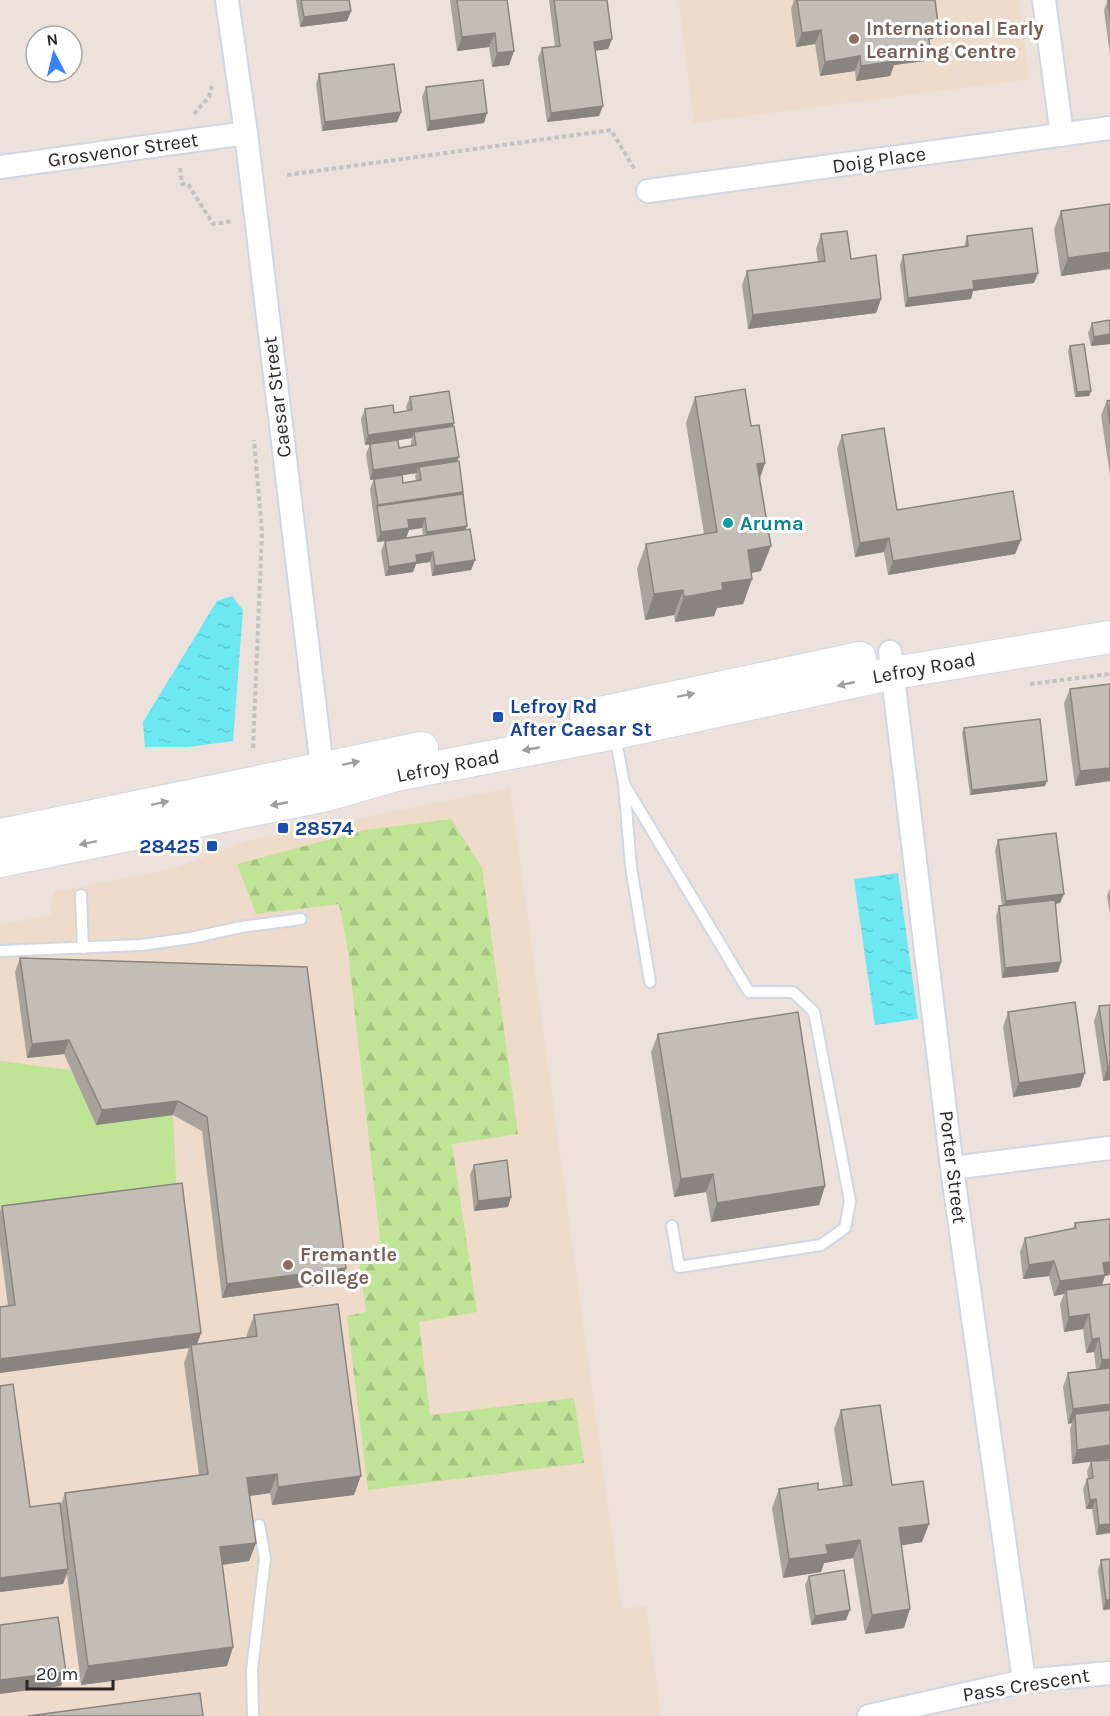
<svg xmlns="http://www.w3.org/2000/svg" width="1110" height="1716" font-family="Karla,sans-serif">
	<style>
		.education { fill: #eedbca }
		.grass { fill: #c0e496 }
		.forest { fill: url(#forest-firs) }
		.water { fill: url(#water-ripples) }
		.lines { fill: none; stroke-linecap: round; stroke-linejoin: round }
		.lane-casing { stroke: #d0d7e3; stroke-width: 14 }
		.street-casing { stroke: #d0d7e3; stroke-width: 26 }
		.secondary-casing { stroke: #d0d7e3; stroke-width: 34 }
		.path { stroke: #c3c3c3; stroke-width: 4; stroke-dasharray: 4.5 3; stroke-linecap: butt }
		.lane { stroke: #fff; stroke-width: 10 }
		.street { stroke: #fff; stroke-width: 22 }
		.secondary { stroke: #fff; stroke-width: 32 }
		.wall { fill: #a9a39d }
		.shaded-wall { fill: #89847f }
		.building { fill: #c4bdb6; stroke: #89847f; stroke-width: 1.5 }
		.oneway { fill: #9f9f9f }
		.education-dot { fill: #8d6e63; stroke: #fff; stroke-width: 2 }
		.culture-dot { fill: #0f9aa8; stroke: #fff; stroke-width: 2 }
		.transit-dot { fill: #1a4fb4; stroke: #fff; stroke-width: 2 }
		.labels { text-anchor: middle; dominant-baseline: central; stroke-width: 6; stroke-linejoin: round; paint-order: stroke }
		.education-label { font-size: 20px; font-weight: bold; fill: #785e54; stroke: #fff; text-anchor: start }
		.street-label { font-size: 20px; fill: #292929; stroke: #fff }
		.culture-label { font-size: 20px; font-weight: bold; fill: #0d838f; stroke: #fff; text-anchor: start }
		.transit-label { font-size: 20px; font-weight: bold; fill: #164399; stroke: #fff; text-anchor: start }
	</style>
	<defs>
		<pattern id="forest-firs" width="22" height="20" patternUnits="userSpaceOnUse" patternTransform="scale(1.5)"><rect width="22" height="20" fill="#c0e496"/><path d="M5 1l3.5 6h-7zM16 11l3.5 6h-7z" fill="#a5c481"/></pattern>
		<pattern id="water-ripples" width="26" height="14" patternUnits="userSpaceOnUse" patternTransform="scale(1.5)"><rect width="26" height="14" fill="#6be8f1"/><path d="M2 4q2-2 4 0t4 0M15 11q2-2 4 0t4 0" fill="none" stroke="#5dc7cf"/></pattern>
	</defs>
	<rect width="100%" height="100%" fill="#ece1db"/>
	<!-- education -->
	<path class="education" d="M679 0H1019L1029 79 694 123Z
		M510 788 622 1609 646 1606 661 1716H0V925L50 915 54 892 172 869 247 841Z"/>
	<!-- grass -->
	<path class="grass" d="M0 1061 71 1070 97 1124 173 1115 177 1197 0 1220Z"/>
	<!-- forest -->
	<path class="forest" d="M451 819 482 868 518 1134 452 1144 477 1312 419 1322 430 1415 574 1398 584 1463 368 1490 347 1316 366 1312 359 1260 382 1257 348 951 339 904 256 914 237 864 365 830Z"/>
	<!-- water -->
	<path class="water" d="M232 596 243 610 233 741 188 747H145L143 722 217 601Z
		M898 873 918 1019 875 1025 854 879Z"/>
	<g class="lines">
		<!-- lane casing -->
		<g class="lane-casing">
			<path id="lane" d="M615 735 624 784 631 867 650 982
				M624 784 749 992H793L814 1012 850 1201 845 1228 821 1245 679 1267 672 1226
				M81 895 83 948
				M0 951 141 945 191 938 241 927 301 919
				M253 1716 252 1670 265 1558 259 1525"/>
		</g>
		<!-- street casing -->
		<g class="street-casing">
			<path id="street" d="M227 0 246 133 324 784
				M1044 0 1062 135
				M0 167 246 133
				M648 191 1110 128
				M890 652 952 1168 1024 1681
				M952 1168 1110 1148
				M869 1716 1024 1681 1110 1673"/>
		</g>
		<!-- secondary casing -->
		<g class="secondary-casing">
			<path id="secondary" d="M586 716 860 658
				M0 835 422 748
				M0 861 326 795 396 775 615 733 894 673 1110 637"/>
		</g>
		<!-- path -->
		<path class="path" d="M194 114 209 97 212 86
			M180 168 182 184H188L213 224 232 221
			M287 175 611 130 635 170
			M1030 684 1110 674
			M253 748 262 532 254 440"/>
		<!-- lane -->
		<use href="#lane" class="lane"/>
		<!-- street -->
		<use href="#street" class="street"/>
		<!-- secondary -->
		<use href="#secondary" class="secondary"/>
	</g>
	<!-- wall -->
	<path class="wall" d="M296 0H349L351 11 347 21 300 27Z
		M450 0H507L514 51 509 65 492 67 489 47 457 51Z
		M549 0H607L612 39 608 49 595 51 599 116 547 122 538 58 542 48 555 47Z
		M794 0H935L933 39H929L930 47 925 61 894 65 890 76 856 81 855 71 820 76 815 44 796 47 791 9Z
		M1108 0H1110V55L1104 10Z
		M319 74 401 112 397 122 322 131 316 84Z
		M426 87 484 123 427 131 422 97Z
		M1110 204V269L1061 276 1054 229 1061 211Z
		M821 234 851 259 881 299 876 313 748 329 742 285 747 271 818 262 816 249Z
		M967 236 1034 283 973 291 971 299 905 307 900 265 903 255 964 247Z
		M1110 320V344L1091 346 1088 333 1092 323Z
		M1070 346 1091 391 1089 396 1075 397 1068 351Z
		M410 397 454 423 453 426 457 461 463 492 466 529 475 560 471 570 432 576 430 562 416 564 413 572 385 576 381 551 385 541 423 536 422 528 409 530 406 538 377 542 370 489 374 479 403 483 416 481 415 476 417 473 370 480 366 454 370 444 399 448 411 446V442L412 438 365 445 361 419 365 409 394 413 407 411 406 407Z
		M695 397 751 426 765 463 760 479 761 571 752 573V579L743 604 717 608 714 616 675 622 674 615 645 620 637 569 646 544 704 534 686 423Z
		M1110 400V475L1101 415 1107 401Z
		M842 435 897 510 1021 540 1015 554 888 575 884 552 855 557 837 449Z
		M1110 684V781L1075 786 1064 703 1070 689Z
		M964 728 1045 786 970 795 962 733Z
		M998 840 1060 903 1055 904 1061 962 1058 972 1002 978 996 916 999 906H1002L995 850Z
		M1110 888V914L1107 896Z
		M20 958 307 967 346 1268 341 1282 222 1298 202 1131 173 1115 96 1125 64 1054 27 1058 15 972Z
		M1099 1006 1110 1080 1103 1081 1094 1021Z
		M1008 1012 1085 1073 1080 1087 1013 1097 1003 1027Z
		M658 1034 825 1186 819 1205 711 1222 706 1192 674 1197 651 1052Z
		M474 1165 511 1197 508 1207 474 1211 470 1175Z
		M2 1206 201 1333 197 1344 247 1337V1334L254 1315 354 1495 272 1505 270 1493 250 1496 256 1543 249 1561 222 1565 233 1647 227 1666 81 1685 67 1574 63 1584 0 1592V1386L30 1507H60L65 1493 199 1475 184 1363 189 1348 8 1306 0 1244V1212Z
		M1110 1219V1275L1105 1276 1102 1285 1110 1284 1100 1460 1110 1533 1096 1535 1092 1509H1086L1083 1489 1087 1479H1088L1087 1471 1091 1462 1072 1464 1070 1429 1072 1423 1068 1424 1063 1387 1068 1373 1096 1369 1094 1352 1086 1353 1083 1329 1064 1332 1060 1304 1064 1294 1054 1296 1049 1276 1023 1279 1020 1252 1025 1238 1073 1228 1075 1223Z
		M841 1410 892 1485 922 1542 901 1545 904 1628 865 1634 853 1558 824 1563 821 1572 783 1578 772 1508 779 1489 818 1490 843 1486 834 1429Z
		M1101 1560 1110 1609 1103 1610 1098 1570Z
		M809 1576 846 1620 811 1625 805 1585Z"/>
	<!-- shaded-wall -->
	<path class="shaded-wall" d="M351 11 347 21 300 27 304 17Z
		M938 24 933 39 922 40 927 26Z
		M821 30 815 44 796 47 802 33Z
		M495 33 489 47 457 51 462 37Z
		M612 39 608 49 591 51 594 42Z
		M930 47 925 61 894 65 890 76 856 81 861 66 894 52Z
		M514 51 509 65 492 67 497 53Z
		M860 56 855 71 820 76 825 62Z
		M603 106 599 116 547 122 551 113Z
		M401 112 397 122 322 131 325 122Z
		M487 113 484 123 427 131 430 121Z
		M1110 252V269L1061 276 1068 258Z
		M1038 273 1034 283 973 291 971 299 905 307 908 298 973 281Z
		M881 299 876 313 748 329 753 315Z
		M1110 334V344L1091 346 1094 337Z
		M1091 391 1089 396 1075 397 1077 392Z
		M454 423 450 432H414L412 438 365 445 368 435Z
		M459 457 455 467H419L417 473 370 480 373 470Z
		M765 463 756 488 757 464Z
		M463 492 460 502 377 507 378 505Z
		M425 518 422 528 409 530 406 538 377 542 381 532 408 520Z
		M467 526 464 535 424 541 427 532Z
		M889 538 884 552 855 557 860 543Z
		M1021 540 1015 554 888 575 893 561Z
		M771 546 761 571 738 575 748 550Z
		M433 552 430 562 416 564 413 572 385 576 389 567 416 555Z
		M475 560 471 570 432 576 435 566Z
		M752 579 743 604 717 608 714 616 675 622 684 597 722 583Z
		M683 590 674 615 645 620 654 594Z
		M1110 768V781L1075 786 1080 771Z
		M1047 781 1045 786 970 795 972 790Z
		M1064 894 1060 903 1002 910 1006 901Z
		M1061 962 1058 972 1002 978 1005 968Z
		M69 1040 64 1054 27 1058 32 1044Z
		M1108 1067H1110V1080L1103 1081Z
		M1085 1073 1080 1087 1013 1097 1019 1083Z
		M178 1101 173 1115 96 1125 102 1110Z
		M713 1174 706 1192 674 1197 681 1179Z
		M825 1186 819 1205 711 1222 717 1203Z
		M511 1197 508 1207 474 1211 478 1201Z
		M1054 1261 1049 1276 1023 1279 1029 1265Z
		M1110 1262V1275L1105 1276 1100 1290H1066L1064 1294 1054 1296 1060 1281 1103 1263Z
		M346 1268 341 1282 222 1298 227 1284Z
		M1089 1314 1083 1329 1064 1332 1069 1317Z
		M201 1333 196 1347 191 1345 189 1348 0 1373V1359Z
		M1099 1338 1094 1352 1086 1353 1092 1339Z
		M1110 1359V1373L1097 1375 1102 1360Z
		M1110 1404V1417L1075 1414 1072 1423 1068 1424 1073 1409Z
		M1110 1445V1459L1072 1464 1077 1450Z
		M277 1474 270 1493 241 1497 247 1478Z
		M361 1476 354 1495 272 1505 278 1487Z
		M1096 1499 1092 1509H1086L1090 1500Z
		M929 1524 922 1542 892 1547 899 1528Z
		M1110 1524V1533L1096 1535 1099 1525Z
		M860 1540 853 1558 824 1563 821 1572 783 1578 789 1559 826 1545Z
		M256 1543 249 1561 213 1566 220 1547Z
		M68 1569 63 1584 0 1592V1578Z
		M1106 1600H1110V1609L1103 1610Z
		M910 1609 904 1628 865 1634 872 1615Z
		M850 1610 846 1620 811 1625 815 1616Z
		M233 1647 227 1666 81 1685 88 1666Z
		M66 1672 61 1686 0 1694V1680Z"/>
	<!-- building -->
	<path class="building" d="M301 0H349L351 11 304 17Z
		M457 0H507L514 51 497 53 495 33 462 37Z
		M554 0H607L612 39 594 42 603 106 551 113 542 48 560 46Z
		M797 0H935L938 24 927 26 930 47 894 52 895 61 861 66 860 56 825 62 821 30 802 33Z
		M1108 0H1110V16Z
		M394 64 401 112 325 122 319 74Z
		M483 80 487 113 430 121 426 87Z
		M1110 204V252L1068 258 1061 211Z
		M1032 228 1038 273 973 281 974 289 908 298 903 255 968 246 967 236Z
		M847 231 851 259 876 255 881 299 753 315 747 271 825 261 821 234Z
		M1110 320V334L1094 337 1092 323Z
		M1084 344 1091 391 1077 392 1070 346Z
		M745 389 751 426 759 425 765 463 757 464 771 546 748 550 752 579 722 583 723 590 684 597 683 590 654 594 646 544 717 532 695 397Z
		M449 391 454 423 368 435 365 409 393 405 394 413 412 410 410 397Z
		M1110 400V424L1107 401Z
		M454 426 459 457 373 470 370 444 398 440 399 448 416 445 414 432Z
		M884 428 897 510 1013 491 1021 540 893 561 889 538 860 543 842 435Z
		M459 461 463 492 378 505 374 479 402 475 403 483 421 480 419 467Z
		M463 494 467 526 427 532 425 518 408 520 409 528 381 532 377 506Z
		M470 529 475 560 435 566 433 552 416 555 417 562 389 567 385 541Z
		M1110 684V768L1080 771 1070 689Z
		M1040 719 1047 781 972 790 964 728Z
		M1056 833 1064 894 1006 901 998 840Z
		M1055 900 1061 962 1005 968 999 906Z
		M20 958 307 967 346 1268 227 1284 207 1117 178 1101 102 1110 69 1040 32 1044Z
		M1075 1002 1085 1073 1019 1083 1008 1012Z
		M1110 1005V1067H1108L1099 1006Z
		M798 1012 825 1186 717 1203 713 1174 681 1179 658 1034Z
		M507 1160 511 1197 478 1201 474 1165Z
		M182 1183 201 1333 0 1359V1307L15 1305 2 1206Z
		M1110 1219V1262L1103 1263 1105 1275 1060 1281 1054 1261 1029 1265 1025 1238 1076 1228 1075 1223Z
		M1110 1284V1359L1102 1360 1099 1338 1092 1339 1089 1314 1069 1317 1066 1290Z
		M338 1304 361 1476 278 1487 277 1474 247 1478 256 1543 220 1547 233 1647 88 1666 65 1493 208 1474 191 1345 257 1336 254 1315Z
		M1110 1368V1404L1073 1409 1068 1373Z
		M13 1384 30 1507 60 1503 68 1569 0 1578V1386Z
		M880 1405 892 1485 923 1481 929 1524 899 1528 910 1609 872 1615 860 1540 826 1545 828 1554 789 1559 779 1489 818 1483V1490L852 1485 841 1410Z
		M1110 1410V1445L1077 1450 1075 1414Z
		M1110 1460V1524L1099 1525 1096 1499 1090 1500 1087 1479 1093 1478 1091 1461Z
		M1110 1559V1600H1106L1101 1560Z
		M844 1570 850 1610 815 1616 809 1576Z
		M58 1617 66 1672 0 1680V1625Z
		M200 1693 203 1716H28Z"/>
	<!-- one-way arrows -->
	<defs><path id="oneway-solid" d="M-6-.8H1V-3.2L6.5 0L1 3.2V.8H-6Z" transform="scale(1.5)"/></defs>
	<g class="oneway">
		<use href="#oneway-solid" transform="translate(846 684) rotate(167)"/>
		<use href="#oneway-solid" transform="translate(686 695) rotate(-12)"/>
		<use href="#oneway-solid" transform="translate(531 749) rotate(169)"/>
		<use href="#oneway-solid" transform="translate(351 763) rotate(-12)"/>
		<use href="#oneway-solid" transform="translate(160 803) rotate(-12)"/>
		<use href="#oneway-solid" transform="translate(279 804) rotate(169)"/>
		<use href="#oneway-solid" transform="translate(88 843) rotate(168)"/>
	</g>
	<!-- markers -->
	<g class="education-dot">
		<circle cx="854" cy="39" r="6"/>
		<circle cx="288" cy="1265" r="6"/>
	</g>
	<circle class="culture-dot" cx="728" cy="523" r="6"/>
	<g class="transit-dot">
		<rect x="492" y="711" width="12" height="12" rx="3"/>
		<rect x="277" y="822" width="12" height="12" rx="3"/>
		<rect x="206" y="840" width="12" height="12" rx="3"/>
	</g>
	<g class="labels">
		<!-- education labels -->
		<g class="education-label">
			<text x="866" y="28">International Early<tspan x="866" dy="23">Learning Centre</tspan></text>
			<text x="300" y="1254">Fremantle<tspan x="300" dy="23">College</tspan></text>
		</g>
		<!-- street labels -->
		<g class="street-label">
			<text transform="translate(123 150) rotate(-8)">Grosvenor Street</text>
			<text transform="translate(879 160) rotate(-8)">Doig Place</text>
			<text transform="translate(277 397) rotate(-97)">Caesar Street</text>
			<text transform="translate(924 668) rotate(-10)">Lefroy Road</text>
			<text transform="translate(448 766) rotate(-11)">Lefroy Road</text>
			<text transform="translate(953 1167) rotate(83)">Porter Street</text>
			<text transform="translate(1026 1685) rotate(-9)">Pass Crescent</text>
		</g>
		<!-- culture labels -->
		<g class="culture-label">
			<text x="740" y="523">Aruma</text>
		</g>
		<!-- transit labels -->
		<g class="transit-label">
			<text x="510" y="706">Lefroy Rd<tspan x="510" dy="23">After Caesar St</tspan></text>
			<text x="295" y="828">28574</text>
			<text x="200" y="846" text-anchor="end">28425</text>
		</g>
	</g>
	<!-- north arrow -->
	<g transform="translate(54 54) rotate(353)"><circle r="28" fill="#ffffff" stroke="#a9a9a9" stroke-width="1.5"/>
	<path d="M0-4.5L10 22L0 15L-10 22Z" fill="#3683fe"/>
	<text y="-9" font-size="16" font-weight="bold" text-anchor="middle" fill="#292929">N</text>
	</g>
	<!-- scale -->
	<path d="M27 1680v9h86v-9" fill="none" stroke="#292929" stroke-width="3"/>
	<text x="36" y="1680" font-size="18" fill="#292929" stroke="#ffffff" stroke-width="4.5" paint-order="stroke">20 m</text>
</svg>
